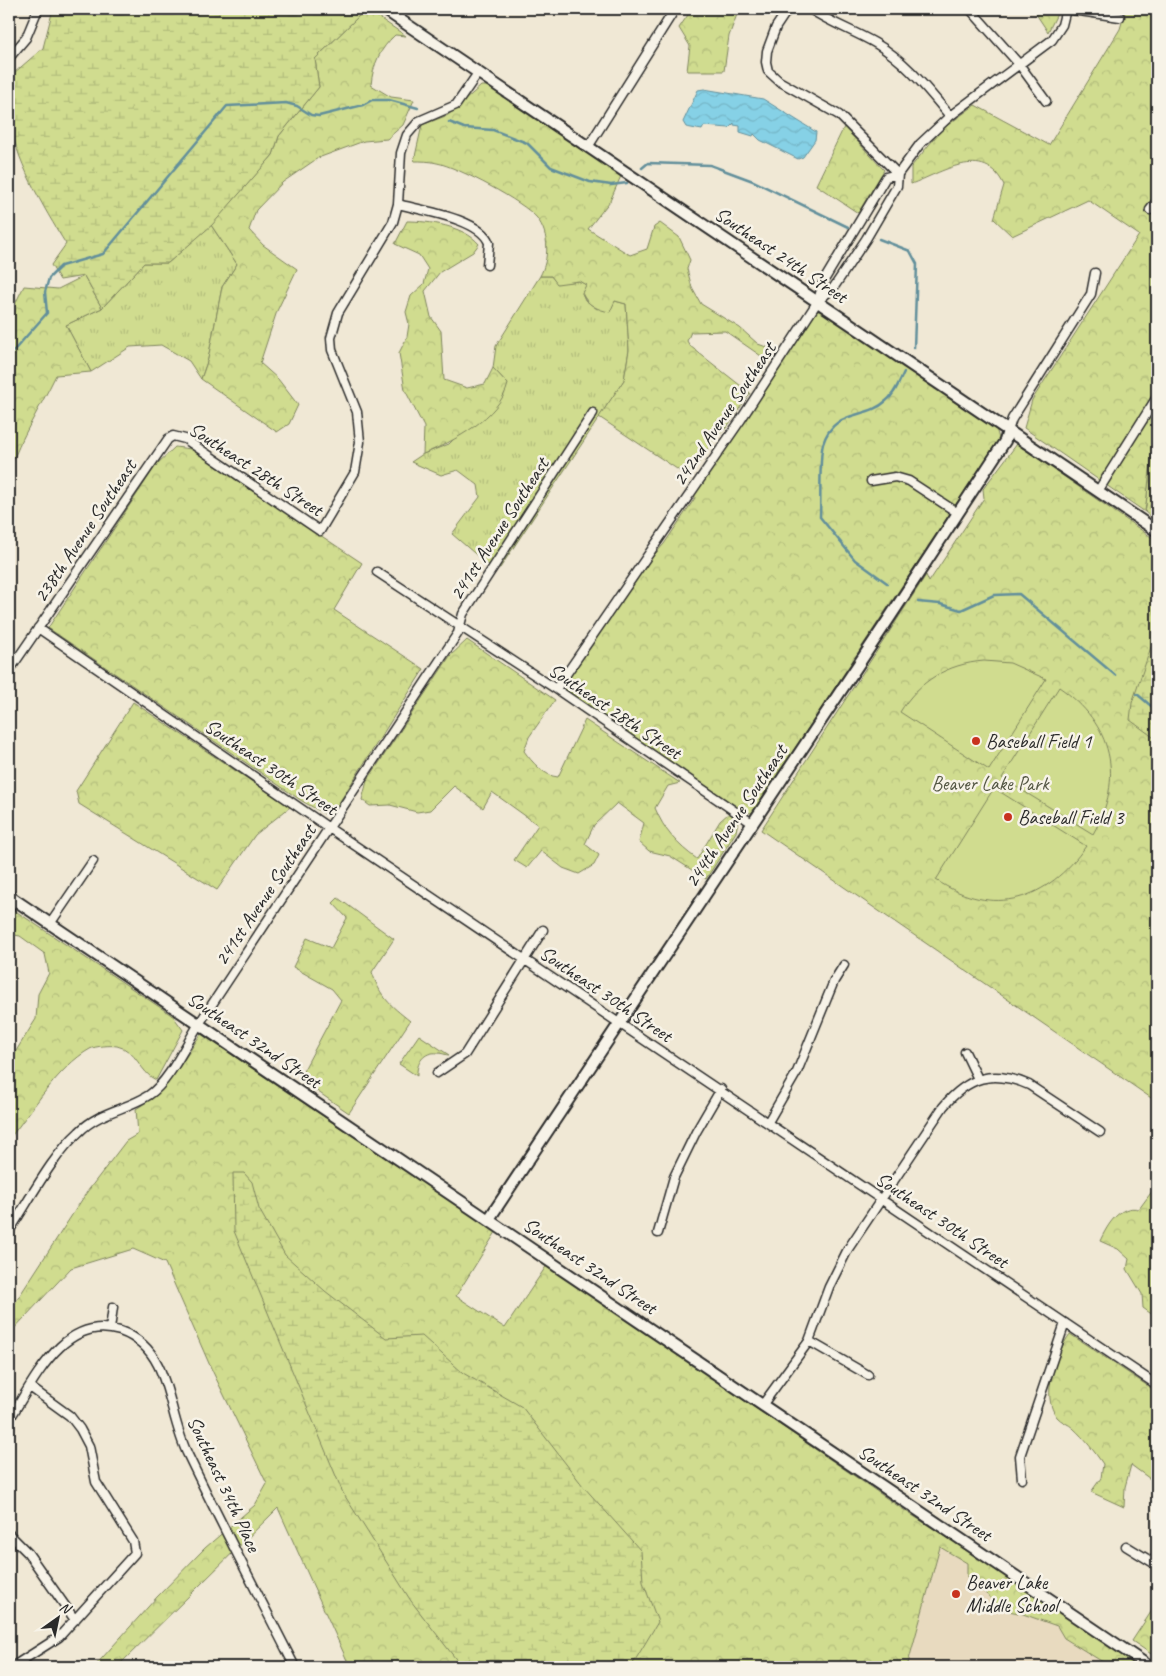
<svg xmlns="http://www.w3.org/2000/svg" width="1166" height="1676" font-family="Caveat,sans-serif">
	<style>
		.built { fill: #e8dabf }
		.grass { fill: url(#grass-tufts); stroke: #7e845d }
		.forest { fill: url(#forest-crowns); stroke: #7e845d }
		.wetland { fill: url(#wetland-marsh); stroke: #7e845d }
		.pitch { fill: #d0dc8f; stroke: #7e845d }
		.water { fill: url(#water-waves); stroke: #628f9b }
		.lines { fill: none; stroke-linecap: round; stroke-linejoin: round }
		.stream { stroke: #628f9b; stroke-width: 2.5 }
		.minor-casing { stroke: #2b2b2b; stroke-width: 11 }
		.tertiary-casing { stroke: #2b2b2b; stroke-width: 14 }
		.minor { stroke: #f7f3e8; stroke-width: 8 }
		.tertiary { stroke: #f7f3e8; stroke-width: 10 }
		.poi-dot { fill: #c8321e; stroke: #f7f3e8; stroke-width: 2 }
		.labels { text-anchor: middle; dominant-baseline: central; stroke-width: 5; stroke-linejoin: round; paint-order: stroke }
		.street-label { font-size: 20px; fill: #2b2b2b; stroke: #f7f3e8 }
		.poi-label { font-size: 20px; fill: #2b2b2b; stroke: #f7f3e8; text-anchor: start }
		.park-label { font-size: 20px; fill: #545744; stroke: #f7f3e8 }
	</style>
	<defs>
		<pattern id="grass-tufts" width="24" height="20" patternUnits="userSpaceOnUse" patternTransform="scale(1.25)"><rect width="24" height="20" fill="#d0dc8f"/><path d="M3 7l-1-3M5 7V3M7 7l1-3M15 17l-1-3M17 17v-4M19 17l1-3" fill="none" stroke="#b3bd7c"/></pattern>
		<pattern id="forest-crowns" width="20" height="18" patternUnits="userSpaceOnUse" patternTransform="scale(1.25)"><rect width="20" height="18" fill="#d0dc8f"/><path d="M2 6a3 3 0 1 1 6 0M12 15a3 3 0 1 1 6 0" fill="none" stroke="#b3bd7c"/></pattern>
		<pattern id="wetland-marsh" width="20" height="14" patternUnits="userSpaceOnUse" patternTransform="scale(1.25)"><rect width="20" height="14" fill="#d0dc8f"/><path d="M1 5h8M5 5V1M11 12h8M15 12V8" fill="none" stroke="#b3bd7c"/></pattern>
		<pattern id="water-waves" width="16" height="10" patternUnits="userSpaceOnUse" patternTransform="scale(1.25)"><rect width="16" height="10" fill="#86d1e6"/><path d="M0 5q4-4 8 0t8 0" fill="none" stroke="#74b4c5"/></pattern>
	</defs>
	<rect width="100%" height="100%" fill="#f0e8d5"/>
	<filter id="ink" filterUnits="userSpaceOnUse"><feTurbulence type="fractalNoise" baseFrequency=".02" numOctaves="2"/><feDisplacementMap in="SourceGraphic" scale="10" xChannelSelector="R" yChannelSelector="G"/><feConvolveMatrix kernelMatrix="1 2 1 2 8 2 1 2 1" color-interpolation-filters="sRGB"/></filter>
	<g filter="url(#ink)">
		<!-- built -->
		<path class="built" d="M940 1547 967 1563 1004 1610 1023 1614 1058 1626 1064 1638 1111 1667H907Z"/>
		<!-- grass -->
		<path class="grass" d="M211 225 237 264 222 287 208 359 201 379 189 361 161 345 130 347 91 372 66 325 102 308 144 263H168Z
			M540 276H551L557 283 579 281 587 285 582 293 585 300 597 309 615 301 626 304 629 350 624 380 500 568 488 565 452 534 480 497 478 485 458 470 441 475 411 462 423 454 449 444 508 384 493 368 496 346Z
			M1157 441V522L1145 512 1153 446Z"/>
		<!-- forest -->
		<path class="forest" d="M366 9 406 36 395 35C380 49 373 64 371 85L391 97 414 100 403 125 387 139 364 141 318 158 283 182 256 210 249 230 263 245 297 269 277 311 260 363 278 379 298 405 289 424 277 432 201 379 208 359 222 287 237 264 211 225 273 155 279 136 319 87 315 59Z
			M692 9H739L729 36 724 71H687L690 46 679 28Z
			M1042 9H1057V14L1048 32 1036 14Z
			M1126 9H1157V441L1153 446 1145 512 1024 428 1032 400 1139 235 1088 200 1012 236 994 219 1004 185C984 143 941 173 911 184V167L941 130 975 105 1049 145 1120 29Z
			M481 86H489L621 176 610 201 588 229 630 255 647 249 654 227 660 223 679 237 690 260 687 269 692 288 701 304 740 328 758 344 772 349 764 358 725 331 691 332 687 341 690 346 750 393 727 427 714 439 689 477 599 417 624 380 629 350 626 304 615 301 610 312C598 310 587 305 582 293L586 285 579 281 557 284 551 276H540C549 259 550 235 537 218 524 202 458 167 437 163 430 161 421 161 414 161L422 125 448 115Z
			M844 127 884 170 858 213 816 185Z
			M407 221C429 221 464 226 479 244L473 252 440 272 425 291 431 317 441 331 444 380 467 388 485 384 493 368 508 384C500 417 453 442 423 454L424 427 405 390 399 353 407 337 409 324 406 312 411 296 424 284 428 269 419 255 395 244Z
			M84 276 102 308 66 325 91 372 56 375C40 408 21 437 9 471V324L12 310 24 286 58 289Z
			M819 311 824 312 996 428 999 439 754 810 751 813 745 812 575 700 566 693 565 684 647 563 664 544 695 498 694 492 815 312Z
			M1017 444 1157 541V1102L761 830 926 575 929 582 984 498 983 489Z
			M175 447 191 449 362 563 334 610 424 669 330 817 302 801 48 628 157 464Z
			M467 640 555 700 529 737 524 751C532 762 544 776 558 777L585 720 680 783 668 786 655 808C664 830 677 845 697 859L720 821 729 813 738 821 736 832 706 879 670 856 649 851 639 842 644 823 617 803 594 825 585 844 599 855 594 865 579 874 563 868 541 851 527 868 514 860 538 825 492 792 483 808 454 786 430 810 417 812 390 805 370 806 362 800 367 781 450 656Z
			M133 702 290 807 255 835 217 890 79 804 76 791Z
			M338 898 394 939 372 972C380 997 390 1005 410 1021L349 1113 299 1079 341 1000 332 989 293 967 307 938 331 948 347 918 333 903Z
			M14 910 173 1016 183 1030 156 1080C140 1073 137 1050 117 1046 111 1045 95 1046 90 1049 58 1067 32 1111 9 1139V1062L36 1019 38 994 49 973 45 954 20 936 9 934V920Z
			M201 1034 496 1232 456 1296 505 1328 547 1265 901 1508 1009 1577 1143 1667H1111L1064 1638 1057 1626 1023 1614 1004 1610 967 1577V1563L940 1547 907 1667H350L278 1508 117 1667H94L157 1597 205 1548 255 1505 267 1484 211 1368 165 1263 133 1249 71 1268 9 1334V1312L87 1192 126 1141 138 1134 136 1109C171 1087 179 1066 201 1034Z
			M419 1035 449 1055C446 1055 442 1053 438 1053 424 1051 416 1063 417 1076L399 1064Z
			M1153 1190H1157V1318L1143 1308 1142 1294 1127 1269 1129 1259 1118 1249 1100 1241C1107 1226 1119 1204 1139 1209Z
			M1070 1334 1157 1392V1484L1131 1465 1125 1487 1124 1507 1091 1492 1101 1478 1103 1464C1094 1451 1085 1439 1073 1428 1069 1424 1061 1422 1057 1417 1040 1396 1056 1353 1070 1334Z
			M1157 1596V1658L1132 1641 1151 1612Z"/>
		<!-- wetland -->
		<path class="wetland" d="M53 9H366L315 59 319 87 279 136 273 155 212 225 168 263H144L102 308 84 276 60 280 51 265 66 244C44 209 13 156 9 115 7 101 12 86 14 73L43 48Z
			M1157 639V740L1130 720 1132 703 1151 647Z
			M233 1173H244L252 1182 259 1209 285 1255 325 1291 386 1338 422 1336 463 1373 522 1407 583 1486 641 1551 643 1582 658 1622 631 1667H462L411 1601 343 1493 234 1231Z"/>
		<!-- pitch -->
		<path class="pitch" d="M984 661 1010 663 1046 679 989 770 900 712C919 681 947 664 984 661Z
			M1059 687C1113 724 1125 778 1093 834L1002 778Z
			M994 788 1086 846C1047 901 994 918 936 880Z"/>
		<!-- water -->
		<path class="water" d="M704 89 763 99 816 132 815 140 803 157 798 159 760 140 754 134 753 136 740 132V126L734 125V123L729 128 704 126 702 130 686 127 683 122 698 90Z"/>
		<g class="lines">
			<!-- stream -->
			<path class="stream" d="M449 122 464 128 493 130 527 143 551 167 590 182 611 185 627 183
				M642 168 648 163 710 165 753 181 848 227
				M879 239 910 251 917 264 914 348
				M9 356 47 313 45 292 49 278 61 266 103 254 227 106 286 103 297 106 311 115 319 116 363 105 372 100H389L418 108
				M887 583 855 560 820 517C821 501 819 458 823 444 834 408 866 420 886 401 895 394 899 382 904 372
				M918 602 940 604 961 610 994 595 1019 594 1115 675
				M1137 694 1157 711"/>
			<!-- minor casing -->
			<g class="minor-casing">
				<path id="minor" d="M788 9 776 27 767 51 766 62 768 71 779 81 839 115 898 174
					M810 9C831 23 854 31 875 43 906 61 927 89 950 116
					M970 9 1019 64 1046 101
					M1066 9 1120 17
					M9 58 26 38 38 9
					M588 147 675 9
					M398 204C420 210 481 219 489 243L487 265
					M1150 210 1157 201
					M818 301 834 287 866 239 897 186 898 174 920 144 950 116 1052 40 1062 25 1066 9
					M1008 431 1012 419 1091 294 1095 273
					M871 481 895 477 909 481 958 513
					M1098 491 1157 397
					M377 572 556 689 752 823
					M38 628 329 828 1157 1385
					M9 671 168 439 173 436 185 439 320 531 355 472 360 442 357 412 332 350 331 338 338 313 393 222 398 204 401 153 407 135 419 121 456 105 478 73
					M556 689 740 421 818 301 823 282 886 177 898 174
					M9 909 14 900
					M50 924 93 861
					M965 1052 978 1079
					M437 1073 465 1054 543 930
					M768 1122 797 1072 834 981 844 965
					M9 1231C29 1201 52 1156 79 1132 100 1111 126 1110 149 1095 169 1082 186 1044 199 1024L458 633 463 614 593 413
					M658 1233 674 1177 696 1132 721 1089
					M110 1329 113 1307
					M809 1341 868 1375
					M763 1404 809 1341 829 1287 848 1249 943 1107C968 1077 992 1069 1029 1085L1100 1132
					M9 1420C33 1383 63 1313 120 1331 137 1337 150 1349 158 1365 171 1391 174 1427 188 1455 222 1526 259 1596 295 1667
					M1022 1479 1020 1456 1065 1323
					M9 1534 28 1553 75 1620
					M1126 1546 1157 1565
					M12 1667 59 1637 135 1553 133 1541 96 1482 89 1446 80 1429 70 1416 30 1387"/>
			</g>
			<!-- tertiary casing -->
			<g class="tertiary-casing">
				<path id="tertiary" d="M384 9 1157 531
					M9 896 1150 1667
					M489 1219 890 617 1005 441 1008 431"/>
			</g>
			<!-- minor -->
			<use href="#minor" class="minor"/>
			<!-- tertiary -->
			<use href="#tertiary" class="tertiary"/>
		</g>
	</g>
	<!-- markers -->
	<g class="poi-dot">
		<circle cx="976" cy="741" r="5"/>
		<circle cx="1008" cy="817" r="5"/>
		<circle cx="956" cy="1594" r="5"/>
	</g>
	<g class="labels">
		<!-- street labels -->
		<g class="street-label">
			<text transform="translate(781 255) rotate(34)">Southeast 24th Street</text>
			<text transform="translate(724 414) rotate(-56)">242nd Avenue Southeast</text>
			<text transform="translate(256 469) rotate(33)">Southeast 28th Street</text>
			<text transform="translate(499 529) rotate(-57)">241st Avenue Southeast</text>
			<text transform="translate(85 531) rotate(-56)">238th Avenue Southeast</text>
			<text transform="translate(615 711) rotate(34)">Southeast 28th Street</text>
			<text transform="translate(271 767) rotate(34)">Southeast 30th Street</text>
			<text transform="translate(736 816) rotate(-56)">244th Avenue Southeast</text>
			<text transform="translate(265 895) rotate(-56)">241st Avenue Southeast</text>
			<text transform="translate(606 994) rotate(34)">Southeast 30th Street</text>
			<text transform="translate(254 1040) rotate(34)">Southeast 32nd Street</text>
			<text transform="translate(942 1220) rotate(34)">Southeast 30th Street</text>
			<text transform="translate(590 1266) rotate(34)">Southeast 32nd Street</text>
			<text transform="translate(224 1484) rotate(65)">Southeast 34th Place</text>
			<text transform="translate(925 1493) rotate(34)">Southeast 32nd Street</text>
		</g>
		<!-- poi labels -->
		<g class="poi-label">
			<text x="986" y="741">Baseball Field 1</text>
			<text x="1018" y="817">Baseball Field 3</text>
			<text x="966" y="1582">Beaver Lake<tspan x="966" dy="23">Middle School</tspan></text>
		</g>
		<!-- park labels -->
		<g class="park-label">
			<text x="990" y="783">Beaver Lake Park</text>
		</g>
	</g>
	<!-- margin -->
	<rect width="1166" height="1676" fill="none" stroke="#f7f3e8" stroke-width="30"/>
	<rect x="15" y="15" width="1136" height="1646" fill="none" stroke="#2b2b2b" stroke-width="2" filter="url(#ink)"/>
	<!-- north arrow -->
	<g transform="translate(58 1618) rotate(33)" stroke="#f7f3e8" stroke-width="4" paint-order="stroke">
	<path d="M0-4L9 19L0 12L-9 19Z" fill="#2b2b2b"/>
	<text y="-8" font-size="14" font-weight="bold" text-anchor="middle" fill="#2b2b2b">N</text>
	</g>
</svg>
